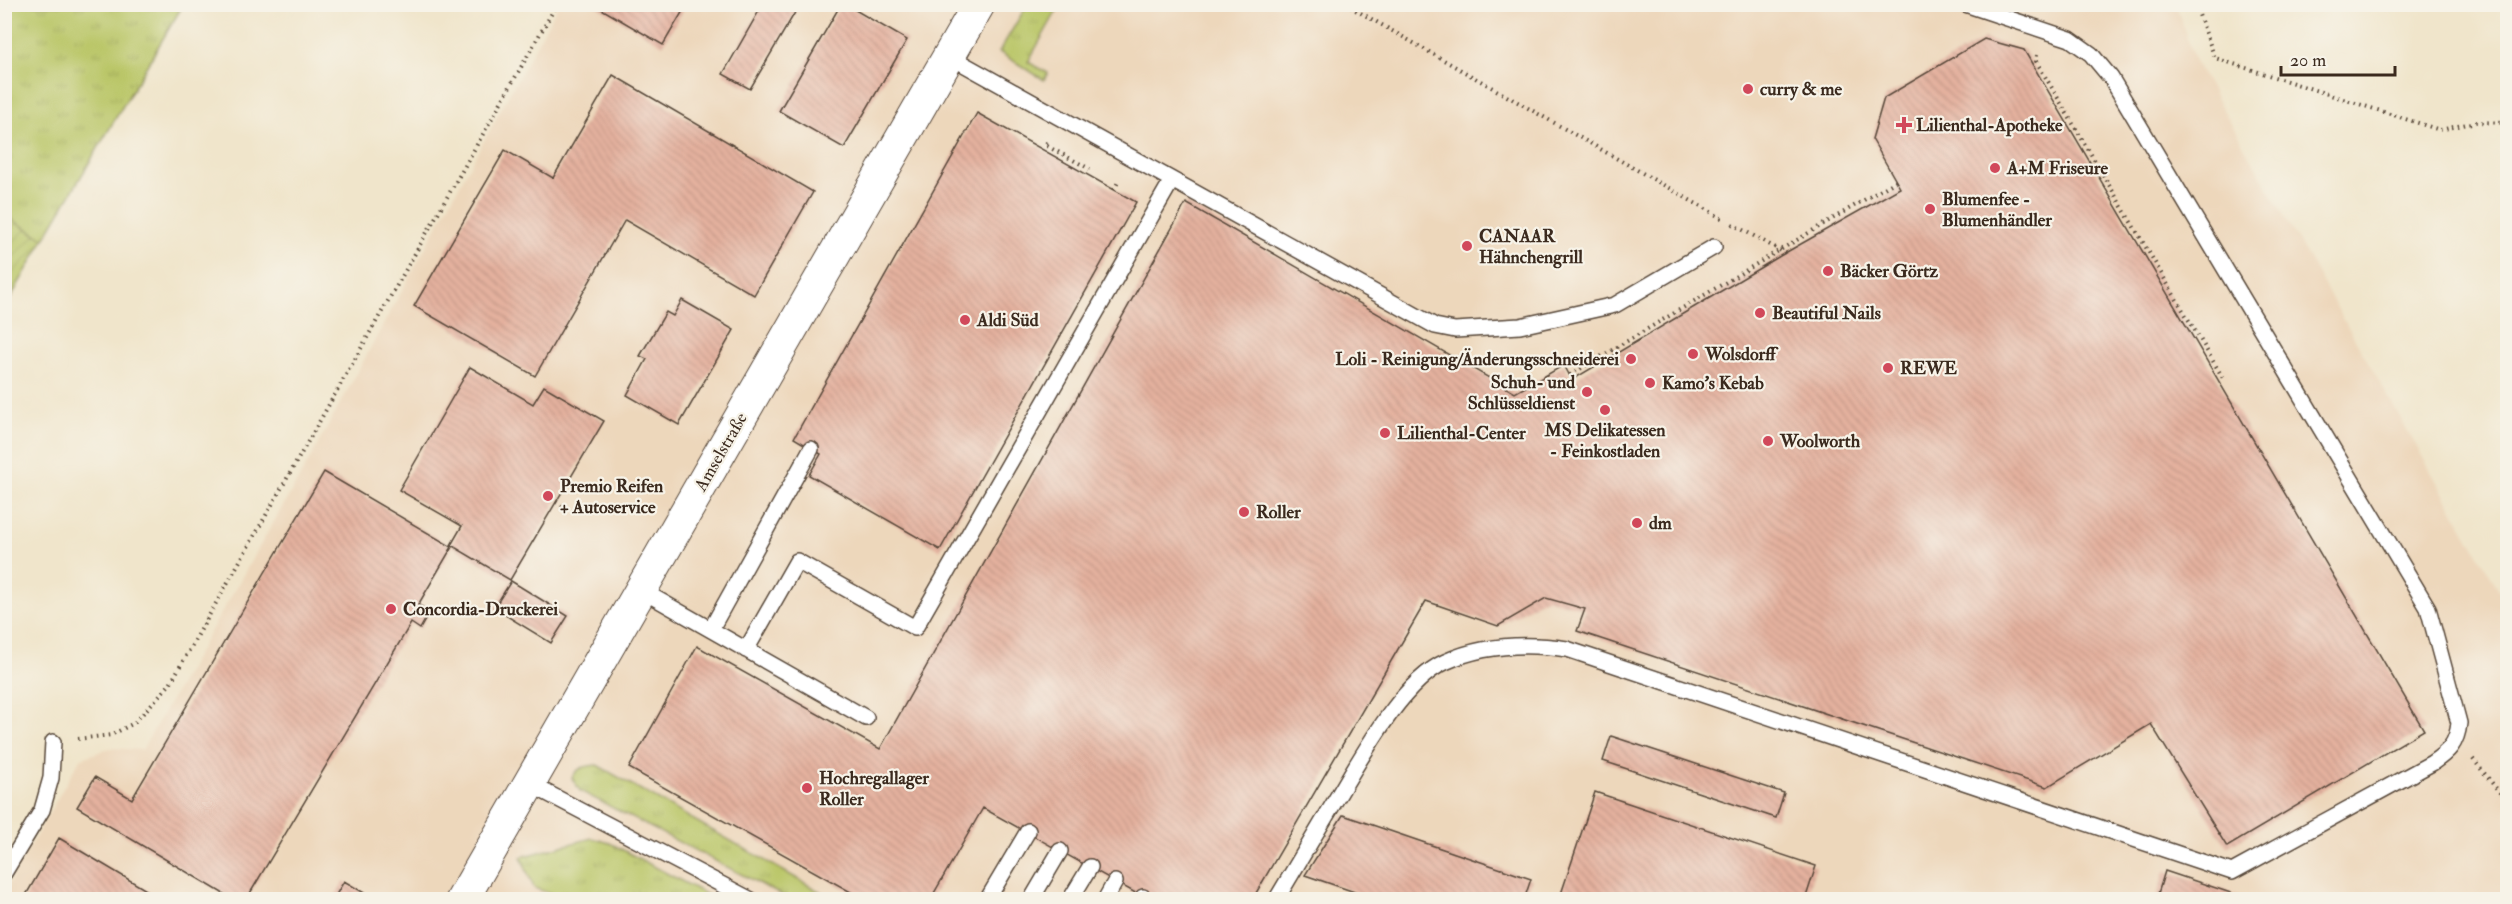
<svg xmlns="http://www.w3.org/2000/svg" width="2512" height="904" font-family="'IM FELL Double Pica',serif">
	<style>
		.built { fill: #edd7bb }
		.grass { fill: url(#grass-tufts); stroke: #7a7843; stroke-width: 1.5 }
		.garden { fill: url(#garden-furrows); stroke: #7a7843; stroke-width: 1.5 }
		.building { fill: url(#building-back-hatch) }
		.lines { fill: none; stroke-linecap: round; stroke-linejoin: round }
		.lane-casing { stroke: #564638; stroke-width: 18 }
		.street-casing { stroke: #564638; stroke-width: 34 }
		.path { stroke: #564638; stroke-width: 4; stroke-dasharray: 1.5 4.5; stroke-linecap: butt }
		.lane { stroke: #fff; stroke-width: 15 }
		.street { stroke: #fff; stroke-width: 32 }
		.poi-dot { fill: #d1495b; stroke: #f7f3e8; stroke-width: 2 }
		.labels { text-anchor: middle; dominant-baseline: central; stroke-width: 4.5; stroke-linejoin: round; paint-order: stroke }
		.poi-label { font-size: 18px; font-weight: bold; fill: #3b2a1e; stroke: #f7f3e8; text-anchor: start }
		.street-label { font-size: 18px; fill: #3b2a1e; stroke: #f7f3e8 }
	</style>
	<defs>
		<pattern id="grass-tufts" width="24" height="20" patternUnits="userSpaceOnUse" patternTransform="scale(1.5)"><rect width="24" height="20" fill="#bac668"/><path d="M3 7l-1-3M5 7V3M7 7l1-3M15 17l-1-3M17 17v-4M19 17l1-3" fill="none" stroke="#a1aa5a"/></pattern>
		<pattern id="garden-furrows" width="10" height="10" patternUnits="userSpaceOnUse" patternTransform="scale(1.5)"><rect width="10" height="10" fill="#bac668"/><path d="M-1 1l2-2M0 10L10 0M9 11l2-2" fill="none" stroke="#a1aa5a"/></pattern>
		<pattern id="building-back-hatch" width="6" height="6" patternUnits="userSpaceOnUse" patternTransform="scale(1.5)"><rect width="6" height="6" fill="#e4b19e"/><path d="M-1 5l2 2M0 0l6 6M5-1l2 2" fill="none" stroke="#c49888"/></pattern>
	</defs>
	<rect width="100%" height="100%" fill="#f7f3e8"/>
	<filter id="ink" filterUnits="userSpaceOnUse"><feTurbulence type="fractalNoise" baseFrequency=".0167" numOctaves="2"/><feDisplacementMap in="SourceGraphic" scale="12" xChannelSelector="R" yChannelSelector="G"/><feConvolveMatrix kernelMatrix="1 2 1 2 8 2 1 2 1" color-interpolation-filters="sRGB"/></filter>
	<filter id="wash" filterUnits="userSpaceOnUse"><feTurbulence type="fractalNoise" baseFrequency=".008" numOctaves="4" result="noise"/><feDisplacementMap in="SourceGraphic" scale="24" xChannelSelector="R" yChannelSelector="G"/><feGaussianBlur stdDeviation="1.35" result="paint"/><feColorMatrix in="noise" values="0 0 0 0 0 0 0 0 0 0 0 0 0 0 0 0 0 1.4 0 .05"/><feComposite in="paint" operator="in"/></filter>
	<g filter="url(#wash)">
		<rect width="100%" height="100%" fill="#f0e5cb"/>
		<!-- built -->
		<path class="built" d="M558 5H2176L2194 59 2507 604V899L5 900V890L80 759 110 748 142 750 306 466Z"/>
		<!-- grass -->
		<path class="grass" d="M5 5H183L44 239 5 216Z
			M1027 5H1060L1028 62 1048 73 1044 80 999 52Z
			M597 765 833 899H791L785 897 580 791 572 778C577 767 586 766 597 765Z
			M592 838 610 843 715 899H567L534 888 521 857Z"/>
		<!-- garden -->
		<path class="garden" d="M5 216 44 239 5 308Z"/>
		<g id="blocks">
			<!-- building -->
			<path class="building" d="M593 4H687L663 45Z
				M763 4H800L750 89 723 74Z
				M841 4H845L907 40 844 148 779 111Z
				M1984 39 2024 50 2424 730 2227 847 2151 724 2047 787 1577 631 1585 609 1546 598 1498 626 1426 601 1252 900H1148L983 808 930 900H865L629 768 697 646 880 749 1186 203 1515 393 1564 365 1572 380 1785 253 1900 188 1872 139 1884 98Z
				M613 75 813 192 754 295 625 220 535 376 414 306 505 150 553 178Z
				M977 113 1136 202 940 550 809 475 821 454 794 438Z
				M682 300 734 330 679 425 627 395 647 359 640 356 666 312 673 316Z
				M470 367 533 404 544 386 604 421 510 580 451 545 462 526 399 490Z
				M324 472 452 547 418 605 430 611 420 629 411 623 246 900H234L77 807 95 777 132 799Z
				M511 581 568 616 551 643 494 608Z
				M1611 736 1784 793 1776 818 1603 761Z
				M1595 792 1816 866 1805 900H1559Z
				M1343 815 1531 879 1524 900H1378L1305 875Z
				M59 838 163 900H23Z
				M2165 871 2249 899V900H2156Z
				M344 881 376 900H333Z"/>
		</g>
	</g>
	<g filter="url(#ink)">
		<use href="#blocks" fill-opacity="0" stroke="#564638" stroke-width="1.5"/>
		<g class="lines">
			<!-- lane casing -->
			<g class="lane-casing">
				<path id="lane" d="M949 56 1435 326 1455 330 1520 326 1615 305 1714 247
					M641 590 866 718
					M711 629 811 449
					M746 650 797 561 915 628 1172 180
					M530 784 751 900
					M4 873 42 810 51 778 53 742
					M987 900 1028 831
					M1031 900 1060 851
					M1070 900 1090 867
					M1105 900 1115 882
					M1141 900 1143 897
					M1276 900C1296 867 1315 834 1335 801 1360 760 1401 682 1445 662 1483 645 1526 643 1567 649L2232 872 2432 763C2448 752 2457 744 2459 723L2428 608 2111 78 2091 54 2070 39 1965 4"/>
			</g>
			<!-- street casing -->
			<g class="street-casing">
				<path id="street" d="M462 900 979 4"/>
			</g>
			<!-- path -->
			<path class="path" d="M1345 4 1725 220
				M2195 4 2215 58 2440 130 2476 122 2508 123
				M2037 55 2036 61 2223 378
				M1047 142 1045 145 1090 169
				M1114 190 1119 180
				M1732 224 1785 253
				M1570 375 1896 181
				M556 502 574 513
				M78 739 111 735 134 723 170 684 557 4
				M2473 759 2508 803"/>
			<!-- lane -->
			<use href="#lane" class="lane"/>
			<!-- street -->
			<use href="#street" class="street"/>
		</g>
	</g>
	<!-- markers -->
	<g class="poi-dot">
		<circle cx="1748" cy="89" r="6"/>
		<path d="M1901 116h6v6h6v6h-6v6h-6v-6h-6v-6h6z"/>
		<circle cx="1995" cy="168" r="6"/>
		<circle cx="1930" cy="209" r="6"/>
		<circle cx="1467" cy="246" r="6"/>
		<circle cx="1828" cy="271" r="6"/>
		<circle cx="1760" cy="313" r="6"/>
		<circle cx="965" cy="320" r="6"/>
		<circle cx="1693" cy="354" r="6"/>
		<circle cx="1631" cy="359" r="6"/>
		<circle cx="1888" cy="368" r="6"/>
		<circle cx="1650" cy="383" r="6"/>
		<circle cx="1587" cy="392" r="6"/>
		<circle cx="1605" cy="410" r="6"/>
		<circle cx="1385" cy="433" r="6"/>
		<circle cx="1768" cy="441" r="6"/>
		<circle cx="548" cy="496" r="6"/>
		<circle cx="1244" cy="512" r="6"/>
		<circle cx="1637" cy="523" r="6"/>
		<circle cx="391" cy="609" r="6"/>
		<circle cx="807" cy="788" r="6"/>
	</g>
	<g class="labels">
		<!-- poi labels -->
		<g class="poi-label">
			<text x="1760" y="89">curry &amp; me</text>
			<text x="1916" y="125">Lilienthal-Apotheke</text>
			<text x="2007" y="168">A+M Friseure</text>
			<text x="1942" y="199">Blumenfee -<tspan x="1942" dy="21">Blumenhändler</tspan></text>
			<text x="1479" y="236">CANAAR<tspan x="1479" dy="21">Hähnchengrill</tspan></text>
			<text x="1840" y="271">Bäcker Görtz</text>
			<text x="1772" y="313">Beautiful Nails</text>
			<text x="977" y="320">Aldi Süd</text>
			<text x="1705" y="354">Wolsdorff</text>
			<text x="1619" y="359" text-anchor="end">Loli - Reinigung/Änderungsschneiderei</text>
			<text x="1900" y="368">REWE</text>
			<text x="1575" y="382" text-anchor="end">Schuh- und<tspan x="1575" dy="21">Schlüsseldienst</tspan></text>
			<text x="1662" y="383">Kamo's Kebab</text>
			<text x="1605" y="430" text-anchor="middle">MS Delikatessen<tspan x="1605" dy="21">- Feinkostladen</tspan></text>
			<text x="1397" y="433">Lilienthal-Center</text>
			<text x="1780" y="441">Woolworth</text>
			<text x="560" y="486">Premio Reifen<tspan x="560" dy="21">+ Autoservice</tspan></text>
			<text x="1256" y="512">Roller</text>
			<text x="1649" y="523">dm</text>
			<text x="403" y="609">Concordia-Druckerei</text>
			<text x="819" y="778">Hochregallager<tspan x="819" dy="21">Roller</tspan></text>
		</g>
		<!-- street labels -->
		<g class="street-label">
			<text transform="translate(721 452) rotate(-60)">Amselstraße</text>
		</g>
	</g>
	<!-- margin -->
	<rect width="2512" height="904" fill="none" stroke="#f7f3e8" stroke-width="24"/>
	<!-- scale -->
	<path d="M2281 66v9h114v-9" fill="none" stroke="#3b2a1e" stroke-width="3"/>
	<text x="2290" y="66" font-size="18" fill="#3b2a1e" stroke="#f7f3e8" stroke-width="4.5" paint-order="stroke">20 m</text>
</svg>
